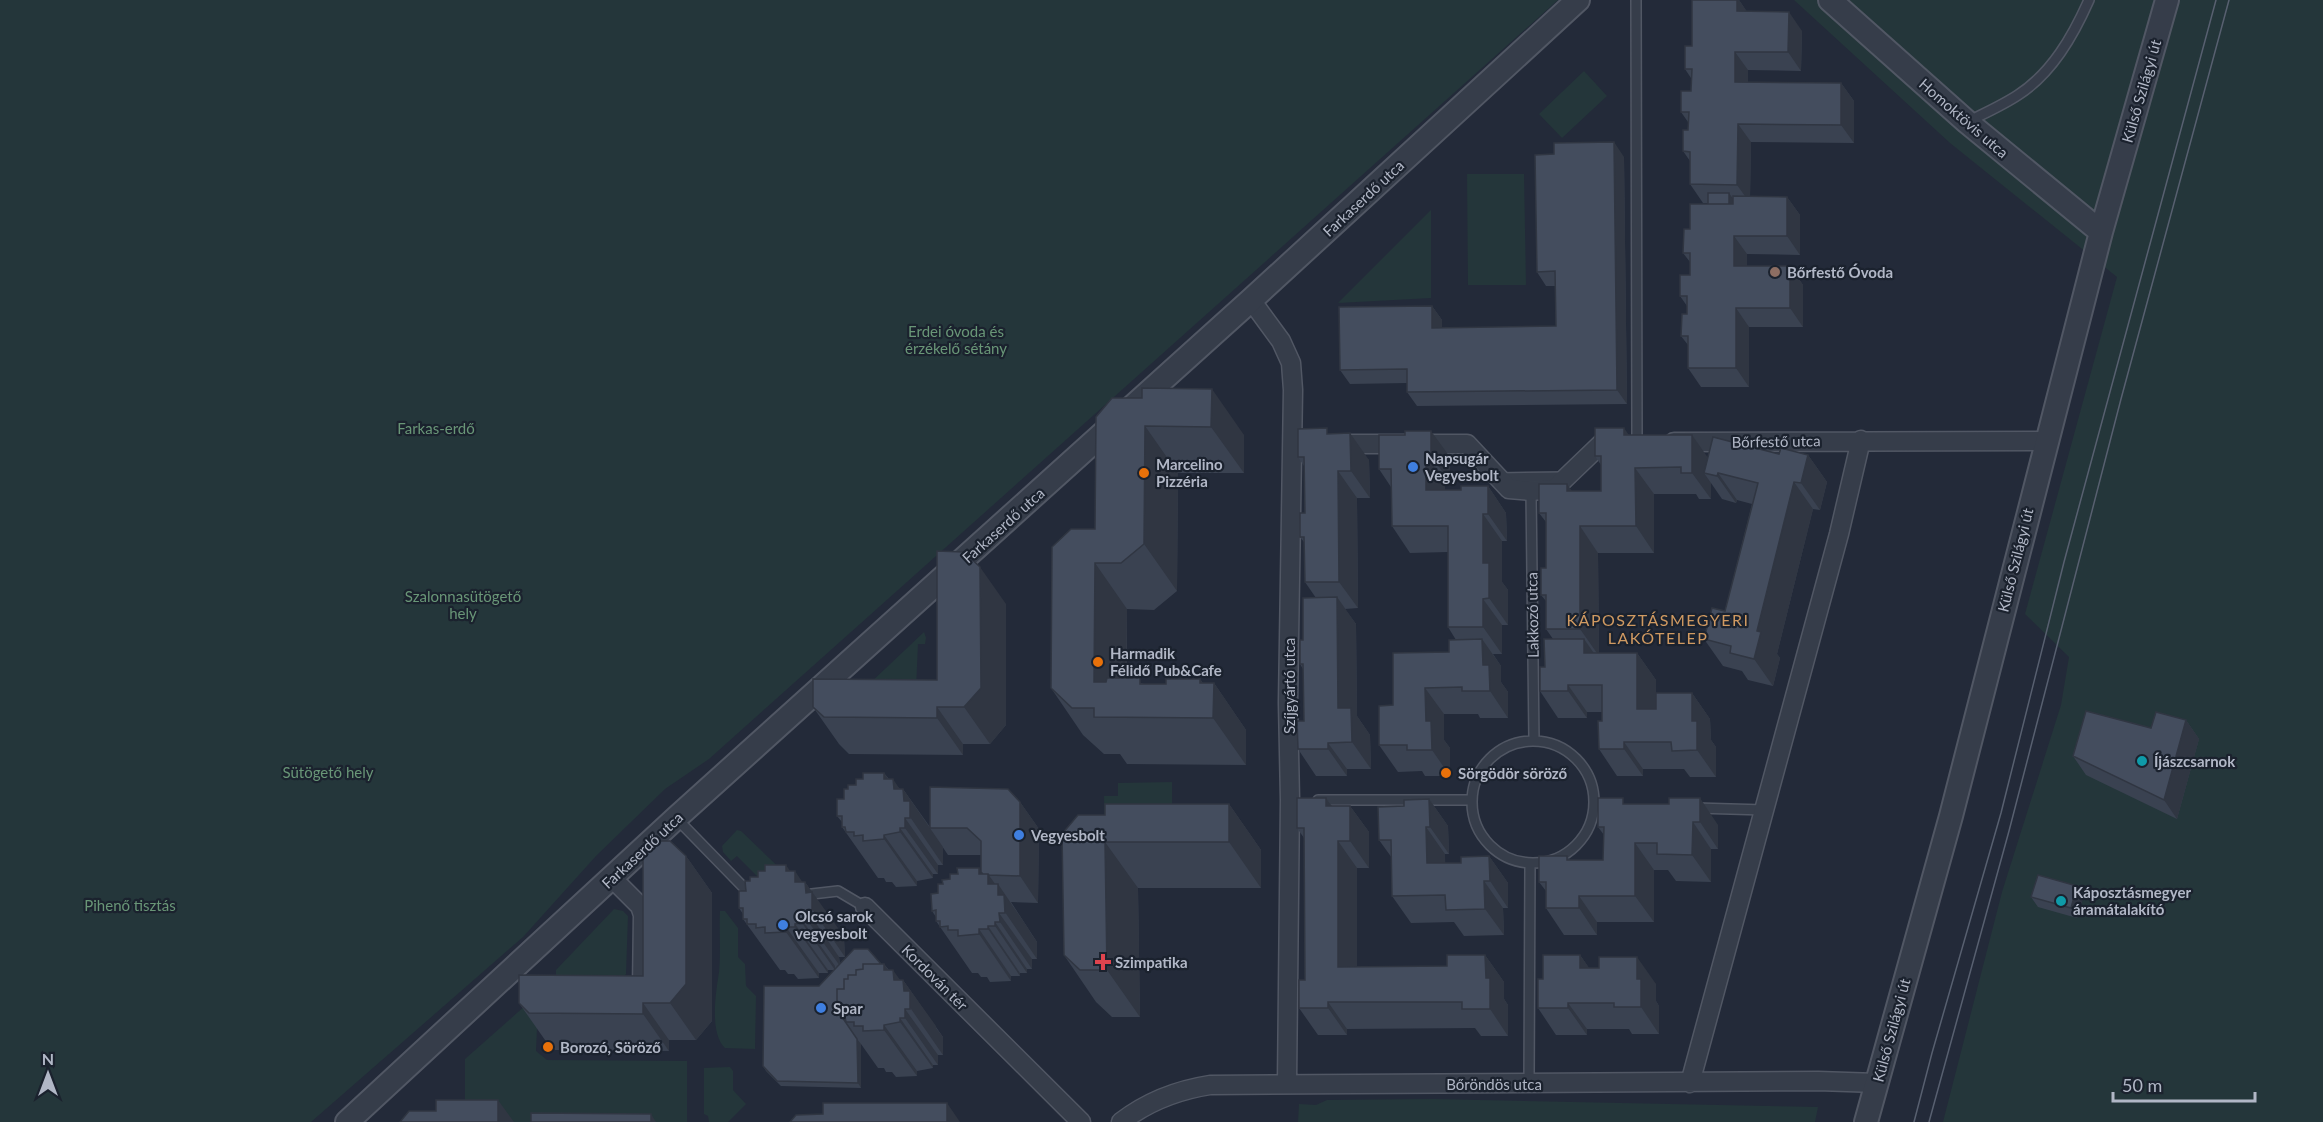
<svg xmlns="http://www.w3.org/2000/svg" width="2323" height="1122" font-family="Lato,sans-serif">
	<style>
		.green { fill: #24363a }
		.lines { fill: none; stroke-linecap: round; stroke-linejoin: round }
		.service-casing { stroke: #515764; stroke-width: 12 }
		.minor-casing { stroke: #515764; stroke-width: 21 }
		.tertiary-casing { stroke: #515764; stroke-width: 26 }
		.service { stroke: #363d4a; stroke-width: 9 }
		.minor { stroke: #363d4a; stroke-width: 18 }
		.tertiary { stroke: #363d4a; stroke-width: 22 }
		.tram { stroke: #586070; stroke-width: 1.5 }
		.wall { fill: #3a4251 }
		.shaded-wall { fill: #303642 }
		.building { fill: #444d5e; stroke: #303642; stroke-width: 1.5 }
		.education-dot { fill: #8d6e63; stroke: #1b222e; stroke-width: 2 }
		.shop-dot { fill: #3f7fe0; stroke: #1b222e; stroke-width: 2 }
		.food-dot { fill: #e8710a; stroke: #1b222e; stroke-width: 2 }
		.culture-dot { fill: #0f9aa8; stroke: #1b222e; stroke-width: 2 }
		.health-dot { fill: #e0444e; stroke: #1b222e; stroke-width: 2 }
		.labels { text-anchor: middle; dominant-baseline: central; stroke-width: 4.5; stroke-linejoin: round; paint-order: stroke }
		.street-label { font-size: 15px; fill: #b1b7c6; stroke: #1b222e }
		.poi-label { font-size: 15px; font-weight: bold; fill: #b1b7c6; stroke: #1b222e; text-anchor: start }
		.park-label { font-size: 15px; fill: #699677; stroke: #1b222e }
		.neighbourhood-label { font-size: 16px; letter-spacing: 1.5px; fill: #d09a62; stroke: #1b222e }
	</style>
	<rect width="100%" height="100%" fill="#232a39"/>
	<!-- green -->
	<path class="green" d="M0 0H1558L709 759 665 789 596 856 523 937 311 1122H0Z
		M1794 0H2323V1122H1943L2002 892 2061 705 2069 657 2025 614 2117 277 1950 143Z
		M1584 71 1607 96 1562 138 1539 114Z
		M1467 174H1524L1526 285H1468Z
		M1431 210V298L1338 303Z
		M924 632 926 638 925 644H918L916 689 867 686Z
		M1172 782V836L1105 837 1104 796H1118V783Z
		M737 830 741 831 793 881 778 897 737 856 731 861 723 852 722 846Z
		M614 909 623 911 628 916 626 974 621 980 556 977V970Z
		M720 911H725L738 928V957L745 964 746 986 756 996 755 1049 725 1048C709 1033 716 992 719 972 721 952 719 931 720 911Z
		M526 1005 538 1006 536 1051 547 1060 687 1061V1122H465V1059Z
		M730 1067 733 1071V1090L746 1104 728 1122H709L708 1116 704 1114V1068Z
		M1433 1099 1818 1107 1815 1122H1298L1299 1104 1316 1105 1327 1100Z"/>
	<g class="lines">
		<!-- service casing -->
		<g class="service-casing">
			<path id="service" d="M1636 0 1637 442
				M1969 121C1985 113 2003 105 2018 95 2052 73 2073 36 2089 0
				M1499 478 1564 477
				M1531 491 1534 740
				M1472 802a61 61 0 1 1 122 0a61 61 0 1 1-122 0Z
				M1318 800H1472
				M1696 808 1765 810
				M676 818 754 898
				M803 895 838 891 865 907
				M1529 1083 1530 863"/>
		</g>
		<!-- minor casing -->
		<g class="minor-casing">
			<path id="minor" d="M1251 300 1281 341 1291 363 1293 390 1288 703 1290 800 1287 1083
				M1674 442 2045 441
				M1334 444H1467L1509 489 1531 491 1554 489 1602 443H1616
				M611 877 640 906 643 915 642 988 634 997
				M865 907 1081 1122
				M1690 1083 1839 534 1861 440
				M1121 1122C1147 1102 1178 1090 1210 1085L1818 1081 1877 1083"/>
		</g>
		<!-- tertiary casing -->
		<g class="tertiary-casing">
			<path id="tertiary" d="M1830 0 1967 122 2101 232
				M347 1122 676 818 1251 300 1578 0
				M1866 1122 1951 816 2101 232 2167 0"/>
		</g>
		<!-- service -->
		<use href="#service" class="service"/>
		<!-- minor -->
		<use href="#minor" class="minor"/>
		<!-- tertiary -->
		<use href="#tertiary" class="tertiary"/>
		<!-- tram -->
		<path class="tram" d="M1914 1122 1932 1053 2001 813 2064 562 2216 0
			M1929 1122 2009 831 2121 399 2229 0"/>
	</g>
	<!-- wall -->
	<path class="wall" d="M1692 0H1739L1747 12 1802 31 1801 71 1748 70V82L1841 83 1854 101V143L1751 142 1750 196 1787 197 1800 215V255L1747 254V266H1790L1803 285V327H1749V387H1701L1688 368V345L1681 336 1687 314V306L1680 296 1690 275V262L1683 253 1690 229 1708 204V203H1703L1690 184V161L1683 151 1688 130V122L1681 112 1691 91V78L1685 69 1692 46Z
		M1554 154 1624 157 1627 404 1417 406 1407 392V383L1350 384 1340 370 1432 306 1442 320V328L1556 326 1555 286H1546L1537 272Z
		M1112 398 1244 435V473H1178L1177 591 1154 610 1127 609V678L1144 684H1166L1200 679 1203 683H1214L1246 730V765L1127 764 1120 754H1104L1083 735 1051 688 1095 529Z
		M1331 434 1369 460 1370 498H1357L1358 608 1345 609 1356 624 1357 716 1370 735 1371 769H1347V776H1316L1298 749 1304 721 1303 669 1300 664 1303 640 1316 598 1305 582 1304 542 1300 537 1305 513 1304 466 1298 457Z
		M1379 435 1450 457V482H1445V490H1461L1488 486 1506 513 1507 541H1502V582L1508 590V625H1502V654H1493L1501 666V682L1508 692V718H1480L1478 714H1444V740L1450 748V776H1425L1422 771 1398 772 1379 745 1393 705 1449 652 1456 640 1448 627V552L1410 553 1392 526 1391 487 1379 469Z
		M1629 435H1692L1707 458 1779 454 1808 455 1827 482 1820 510 1813 509 1777 654 1780 658 1773 686 1748 680 1742 671 1723 666 1704 639 1725 611 1752 504 1737 500 1736 503 1722 499 1711 483V499H1699L1696 494H1654V553H1598L1599 653H1637L1656 680V693H1692L1710 719 1711 740 1716 747V777H1690L1684 769H1643V776H1617L1599 749 1602 721V712H1587V718H1558L1540 691 1545 667 1553 639 1546 629V601L1541 595 1546 568V522L1539 513 1572 491H1601V465L1595 456Z
		M1006 604V725L990 744H963V755L849 754 839 744 813 707 937 680Z
		M2186 720 2199 739 2177 819 2086 775 2073 756 2151 728Z
		M884 773 889 779 900 789H903L930 827 1020 802 1039 829 1038 903 1011 902 1037 942V959H1032V969H1027V973H1020V976H1011V981L990 982 987 977H981L978 973H972L936 921V917L932 911 943 884 958 874 979 868 981 872V855H948L936 837 943 847V865H938V874H933V878L917 881V886L896 887 892 882H886L884 878H878L842 827V822L837 816 848 789 863 779Z
		M1326 798 1332 806H1350L1369 832V868H1357V967L1447 966 1485 955 1504 982V999L1508 1005V1036H1481L1475 1028 1347 1029V1035H1318L1299 1008 1305 980 1304 838 1297 828Z
		M1429 799 1448 826 1449 854H1445V863H1461L1489 856 1508 883V908H1503L1504 935 1464 936 1454 922 1411 923 1392 896V858L1379 840 1404 806Z
		M1229 804 1261 850V888H1138L1140 1017H1112L1096 1002 1064 955 1105 815Z
		M1627 804 1718 825V849H1711V882L1676 881 1668 870H1654V922H1597V935H1564L1546 908V891L1539 882 1567 856 1570 860H1603L1604 835 1598 827Z
		M686 856 712 893V1021L696 1040H669V1051L555 1050 545 1040 519 1003 643 976Z
		M790 871 802 882H805L844 939 845 957H839L840 964H884L889 970 900 980H903L943 1037V1055H938V1065H933V1068L917 1071V1076L896 1077 892 1072H886L884 1068H878L861 1044V1088L781 1086 766 1071 763 1066 819 986 834 970H828V973H819V978L798 979 794 974H788L785 970H780L743 919V914L739 908 750 881 758 877Z
		M2077 886 2084 895 2077 918 2038 907 2031 897Z
		M1580 955 1589 968 1656 984V1001L1659 1006V1034H1632L1629 1029H1587V1035H1556L1538 1008 1543 979Z"/>
	<!-- shaded-wall -->
	<path class="shaded-wall" d="M1737 0H1739L1750 16 1737 11Z
		M1789 12 1802 31 1801 71 1788 52Z
		M1735 52 1748 70V100L1735 82Z
		M1841 83 1854 101V143L1841 125Z
		M1738 124 1751 142 1750 203 1737 185Z
		M1614 142 1624 157 1627 404 1617 390Z
		M1729 193 1736 203 1729 213Z
		M1787 197 1800 215V255L1787 236Z
		M1734 236 1747 254V284L1734 266Z
		M1790 266 1803 285V327L1790 308Z
		M1432 306 1442 320V342L1432 328Z
		M1736 308 1749 327V387L1736 368Z
		M1212 389 1244 435V473L1211 427Z
		M1145 426 1178 473 1177 591 1144 544Z
		M1624 428 1643 455 1624 435Z
		M1431 431 1450 457V482L1431 456Z
		M1350 433 1369 460 1370 498 1351 471Z
		M1692 435 1711 462 1704 473 1711 483V499L1692 473Z
		M1808 455 1827 482 1820 510 1801 483Z
		M1426 456 1445 482V517L1426 490Z
		M1635 468 1654 494V553L1636 526Z
		M1338 471 1357 498 1358 608 1339 582Z
		M1718 473 1737 500 1736 503 1717 476Z
		M1794 482 1813 509 1777 654 1780 658 1773 686 1754 659 1757 631Z
		M1567 484 1586 511 1567 491Z
		M1488 486 1506 513 1507 541 1488 514Z
		M1483 514 1502 541V582L1508 590V625L1489 598 1483 563Z
		M1580 526 1598 553 1599 656 1580 629Z
		M1095 563 1127 609 1126 718 1094 682Z
		M980 567 1006 604V725L990 744 964 707Z
		M1337 597 1356 624 1357 716 1370 735 1371 769 1352 742 1338 708Z
		M1483 599 1502 625V654L1483 627Z
		M1482 639 1501 666V682L1508 692V718L1490 691 1483 665Z
		M1584 639 1603 666 1584 653Z
		M1637 653 1656 680V736L1637 709Z
		M1200 679 1214 699V683L1246 730V765L1213 718 1200 683Z
		M1568 685 1587 712V718L1568 691Z
		M1425 688 1444 714V740L1450 748V776L1432 750 1426 721Z
		M1692 693 1710 719 1711 740 1716 747V777L1697 750 1692 721Z
		M937 707 963 744V755L937 718Z
		M2186 720 2199 739 2177 819 2164 800Z
		M1624 742 1643 769V776L1624 749Z
		M1328 743 1347 769V776L1328 749Z
		M884 773 893 786V779L903 794V789L943 847V865L884 779Z
		M1326 798 1345 825 1326 806Z
		M1700 798 1718 825V849L1700 822Z
		M1429 799 1448 826 1449 854 1430 827Z
		M1020 802 1039 829 1038 903 1020 876Z
		M1229 804 1261 850V888L1229 842Z
		M1350 806 1369 832V868L1350 841Z
		M905 818 938 865V874L905 828Z
		M1693 822 1711 849V882L1692 855Z
		M1426 827 1445 854 1446 890 1427 863Z
		M900 828 933 874V878L900 832Z
		M884 835 917 881V886L884 839Z
		M1338 841 1357 868V994L1338 967Z
		M1105 842 1138 888 1140 1017 1107 970Z
		M1635 843 1654 870V922L1635 896Z
		M686 856 712 893V1021L696 1040 670 1003Z
		M1489 856 1508 883V908L1490 881Z
		M786 865 795 878V871L805 886V882L838 928V930L844 939 845 957 786 871Z
		M979 868 988 881V874L998 888V884L1030 931V932L1037 942V959L979 874Z
		M1484 881 1503 908 1504 935 1485 909Z
		M2077 886 2084 895 2077 918 2071 908Z
		M1579 896 1597 922V935L1579 908Z
		M807 910 839 957 840 966 807 920Z
		M999 913 1032 959V969L1000 922Z
		M802 920 835 966V970L802 923Z
		M995 922 1027 969V973L995 926Z
		M795 924 828 970V973L795 927Z
		M988 926 1020 973V976L988 929Z
		M786 927 819 973V978L786 932Z
		M979 929 1011 976V981L979 934Z
		M1485 955 1504 982V999L1508 1005V1036L1490 1009 1486 978Z
		M1580 955 1599 982 1580 968Z
		M1637 957 1656 984V1001L1659 1006V1034L1641 1007 1637 979Z
		M884 964 893 977V970L903 984V980L936 1026V1028L943 1037V1055L884 970Z
		M1328 1002 1347 1029V1035L1328 1008Z
		M643 1003 669 1040V1051L643 1014Z
		M1568 1003 1587 1029V1035L1568 1008Z
		M905 1009 938 1055V1065L905 1018Z
		M900 1018 933 1065V1068L900 1022Z
		M884 1025 917 1071V1076L884 1030Z
		M857 1039 861 1044V1088L858 1083Z
		M498 1100 514 1122H498Z
		M947 1103 960 1122H947Z
		M651 1114 656 1122H651Z"/>
	<!-- building -->
	<path class="building" d="M1692 0H1737V11L1789 12 1788 52H1735V82L1841 83V125L1738 124 1737 185 1690 184V152L1683 151V130H1688L1689 112H1681V91H1691L1692 69H1685V46H1692Z
		M1614 142 1617 390 1407 392V369L1340 370 1339 307 1432 306V328L1556 326 1555 271 1537 272 1535 155 1554 154V143Z
		M1708 193H1729V204H1708Z
		M1733 196 1787 197V236H1734V266H1790V308H1736V368H1688V336H1681L1682 314H1687V296H1680V275H1690V253H1683L1684 229H1690V204H1733Z
		M1142 388 1212 389 1211 427 1145 426 1144 544 1121 563H1095L1094 682H1106L1107 678H1140V684H1166V679H1200V683H1214L1213 718 1094 717V708H1072L1051 688 1052 547 1071 529H1095L1096 417 1112 398H1142Z
		M1327 428V434L1350 433 1351 471H1338L1339 582H1305L1304 537H1300V513H1305L1304 457H1298V429Z
		M1595 428H1624V435H1692V473H1681V467L1635 468 1636 526H1580V629H1546V595H1541V568H1546V513H1539V484H1567V491H1601V456H1595Z
		M1405 431H1431V456H1426V490H1461V486H1488V514H1483V563H1489V598L1483 599V627H1448V526H1392L1391 469H1379V435H1405Z
		M1713 437 1779 454 1781 448 1808 455 1801 483 1794 482 1757 631 1761 632 1754 659 1730 653 1731 646 1704 639 1712 608 1725 611 1758 483 1718 473 1717 476 1704 473Z
		M937 551 964 552 980 567 981 688 964 707H937V718L824 717 813 707V679L937 680Z
		M1337 597 1338 708H1351L1352 742 1328 743V749H1298L1297 721H1304L1303 664H1300V640H1303V598Z
		M1482 639 1483 665H1489L1490 691H1462V687L1425 688 1426 721H1431L1432 750H1407V745H1379V706L1393 705V653L1449 652V640Z
		M1544 639H1584V653H1637V709H1656V693H1692V721H1697V750L1672 751 1671 742H1624V749H1599L1598 721H1602V685H1568V691H1540V667H1545Z
		M2086 711 2151 728 2156 712 2186 720 2164 800 2073 756Z
		M863 773H884V779H893L894 789H903L904 801H910V818H905V828H900V832L884 835V839L863 841V835L854 836V832H846L845 827H842V816H837V799H844V789H848V785H856V779H863Z
		M930 787 1008 789 1020 802V876L989 875 988 874H983L981 872V841L967 828H930Z
		M1297 798H1326V806H1350V841H1338V967L1447 966V955H1485L1486 978H1490V1009H1462V1002H1328V1008H1299V980H1305L1304 828H1297Z
		M1598 798H1623V804H1669V798H1700V822H1693L1692 855 1657 854V843H1635V896H1579V908H1546V882H1539V856H1567V860H1603L1604 827H1598Z
		M1429 799 1430 827H1426L1427 863H1461V857L1489 856 1490 881H1484L1485 909 1446 910 1445 895 1392 896 1391 840H1379L1378 807 1404 806V800Z
		M1105 804H1229V842H1105L1107 970H1080L1064 955 1062 834 1078 815H1105Z
		M643 841H670L686 856V984L670 1003H643V1014L529 1013 519 1003V975L643 976Z
		M765 865H786V871H795V882H805L806 893 812 892V910H807V920H802V923L795 924V927H786V932L765 933V927L756 928V924H747V919H743V908H739V891H746L745 881H750V877H758V871H765Z
		M957 868H979V874H988V884H998V895H1004L1005 913H999L1000 922H995V926H988V929H979V934L958 936V930H948V926L940 927V921H936V910L932 911 931 894 938 893V884H943L942 880 950 879V874H958Z
		M2038 875 2077 886 2071 908 2031 897Z
		M854 949H868L881 964H863V969L856 970V975H848V979H844V989H837V1006L842 1012V1017L857 1039 858 1083 777 1081 763 1066 764 986H819Z
		M1543 955H1580V968H1599V957H1637V979H1641V1007H1614V1003H1568V1008H1538V979H1543Z
		M863 964H884V970H893L894 980H903L904 991H910V1009H905V1018H900V1022L884 1025V1030L863 1031V1026H854V1022H846L845 1017H842V1006H837V989H844V979H848V975H856V970L863 969Z
		M436 1100H498V1122H400L409 1111H436Z
		M823 1103H947V1122H790L796 1115 823 1114Z
		M531 1113 651 1114V1122H531Z"/>
	<!-- markers -->
	<circle class="education-dot" cx="1775" cy="272" r="6"/>
	<g class="shop-dot">
		<circle cx="1413" cy="467" r="6"/>
		<circle cx="1019" cy="835" r="6"/>
		<circle cx="783" cy="925" r="6"/>
		<circle cx="821" cy="1008" r="6"/>
	</g>
	<g class="food-dot">
		<circle cx="1144" cy="473" r="6"/>
		<circle cx="1098" cy="662" r="6"/>
		<circle cx="1446" cy="773" r="6"/>
		<circle cx="548" cy="1047" r="6"/>
	</g>
	<g class="culture-dot">
		<circle cx="2142" cy="761" r="6"/>
		<circle cx="2061" cy="901" r="6"/>
	</g>
	<path class="health-dot" d="M1100 953h6v6h6v6h-6v6h-6v-6h-6v-6h6z"/>
	<g class="labels">
		<!-- street labels -->
		<g class="street-label">
			<text transform="translate(2141 91) rotate(-74)">Külső Szilágyi út</text>
			<text transform="translate(1964 118) rotate(41)">Homoktövis utca</text>
			<text transform="translate(1363 198) rotate(-43)">Farkaserdő utca</text>
			<text transform="translate(1776 441) rotate(-1)">Bőrfestő utca</text>
			<text transform="translate(1003 525) rotate(-42)">Farkaserdő utca</text>
			<text transform="translate(2015 560) rotate(-76)">Külső Szilágyi út</text>
			<text transform="translate(1532 615) rotate(-91)">Lakkozó utca</text>
			<text transform="translate(1289 686) rotate(-90)">Szíjgyártó utca</text>
			<text transform="translate(642 850) rotate(-43)">Farkaserdő utca</text>
			<text transform="translate(935 977) rotate(45)">Kordován tér</text>
			<text transform="translate(1891 1030) rotate(-75)">Külső Szilágyi út</text>
			<text x="1494" y="1084">Bőröndös utca</text>
		</g>
		<!-- poi labels -->
		<g class="poi-label">
			<text x="1787" y="272">Bőrfestő Óvoda</text>
			<text x="1425" y="458">Napsugár<tspan x="1425" dy="17">Vegyesbolt</tspan></text>
			<text x="1156" y="464">Marcelino<tspan x="1156" dy="17">Pizzéria</tspan></text>
			<text x="1110" y="653">Harmadik<tspan x="1110" dy="17">Félidő Pub&amp;Cafe</tspan></text>
			<text x="2154" y="761">Íjászcsarnok</text>
			<text x="1458" y="773">Sörgödör söröző</text>
			<text x="1031" y="835">Vegyesbolt</text>
			<text x="2073" y="892">Káposztásmegyer<tspan x="2073" dy="17">áramátalakító</tspan></text>
			<text x="795" y="916">Olcsó sarok<tspan x="795" dy="17">vegyesbolt</tspan></text>
			<text x="1115" y="962">Szimpatika</text>
			<text x="833" y="1008">Spar</text>
			<text x="560" y="1047">Borozó, Söröző</text>
		</g>
		<!-- park labels -->
		<g class="park-label">
			<text x="956" y="331">Erdei óvoda és<tspan x="956" dy="17">érzékelő sétány</tspan></text>
			<text x="436" y="428">Farkas-erdő</text>
			<text x="463" y="596">Szalonnasütögető<tspan x="463" dy="17">hely</tspan></text>
			<text x="328" y="772">Sütögető hely</text>
			<text x="130" y="905">Pihenő tisztás</text>
		</g>
		<!-- neighbourhood labels -->
		<g class="neighbourhood-label">
			<text x="1658" y="619">KÁPOSZTÁSMEGYERI<tspan x="1658" dy="18">LAKÓTELEP</tspan></text>
		</g>
	</g>
	<!-- north arrow -->
	<g transform="translate(48 1074)" stroke="#1b222e" stroke-width="4.5" paint-order="stroke">
	<path d="M0-4.5L10 22L0 15L-10 22Z" fill="#b1b7c6"/>
	<text y="-9" font-size="16" font-weight="bold" text-anchor="middle" fill="#b1b7c6">N</text>
	</g>
	<!-- scale -->
	<path d="M2113 1092v9h142v-9" fill="none" stroke="#b1b7c6" stroke-width="3"/>
	<text x="2122" y="1092" font-size="18" fill="#b1b7c6" stroke="#1b222e" stroke-width="4.5" paint-order="stroke">50 m</text>
</svg>
